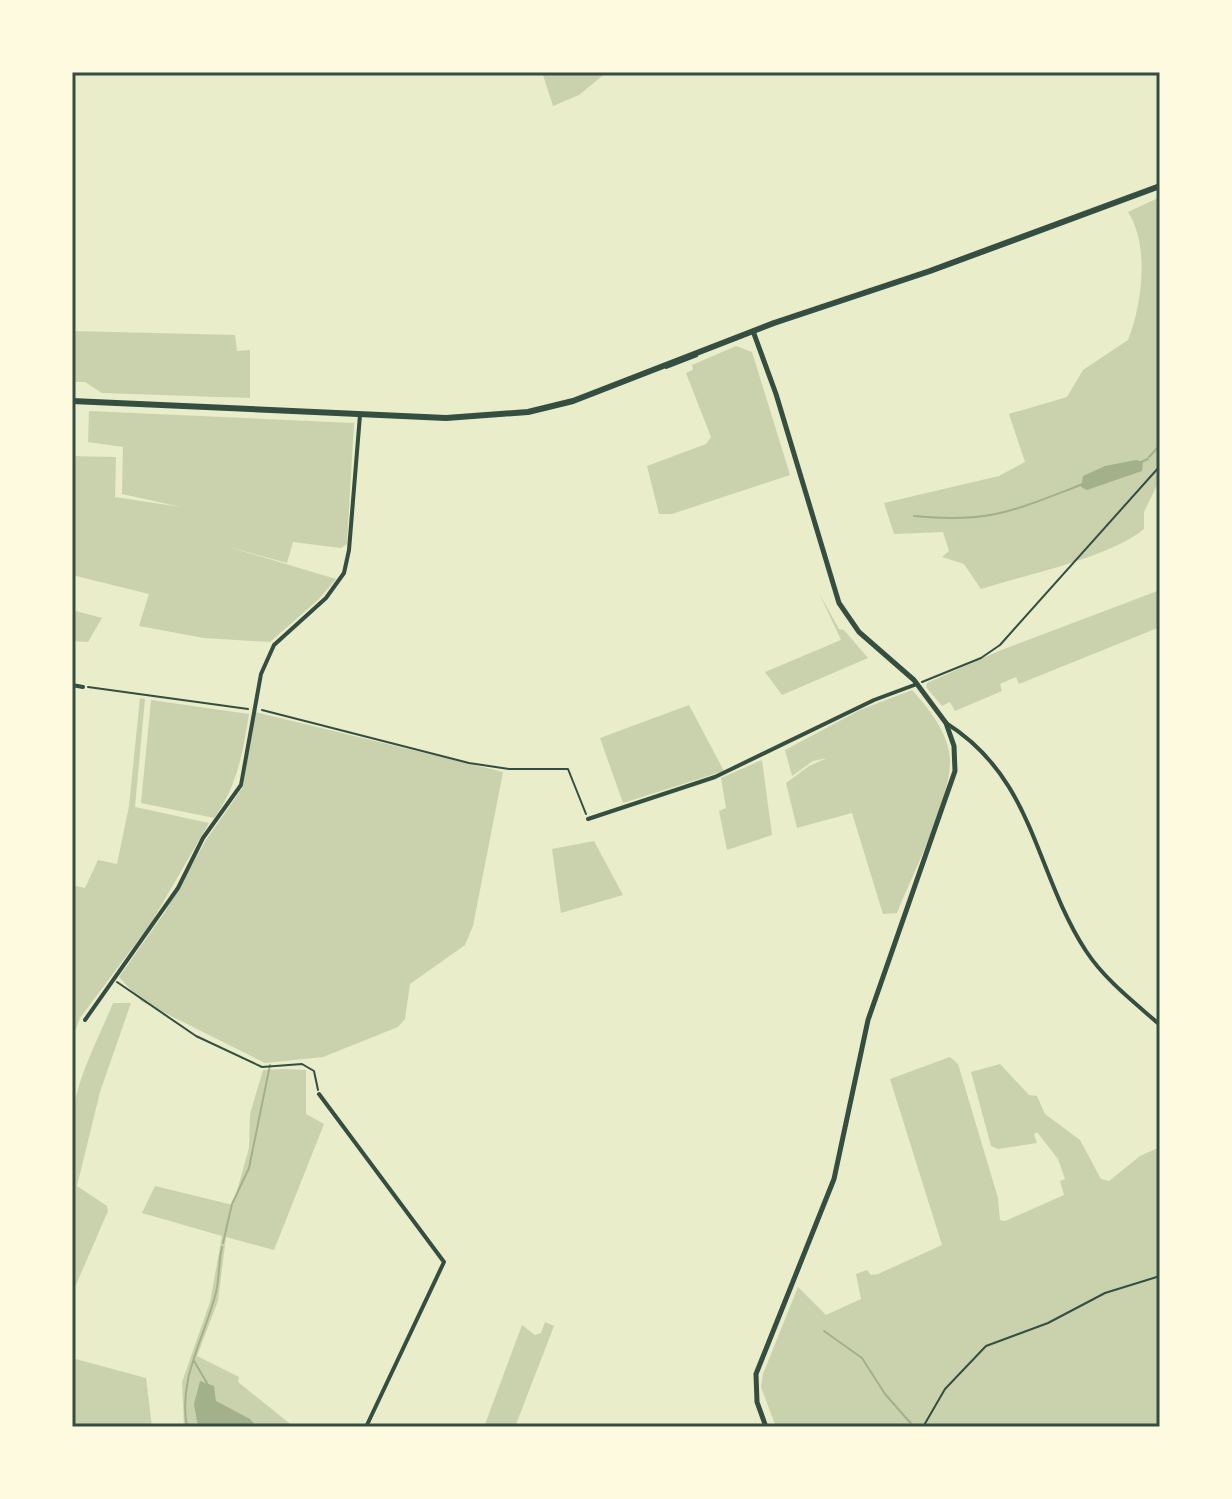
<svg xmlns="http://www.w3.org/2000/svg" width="1232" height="1499" font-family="Ubuntu,sans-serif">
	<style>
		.green { fill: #cad2ad }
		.water { fill: #a3b18a }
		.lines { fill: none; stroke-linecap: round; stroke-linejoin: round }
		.stream { stroke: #a3b18a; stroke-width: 2 }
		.path { stroke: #344e41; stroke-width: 2 }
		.service { stroke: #344e41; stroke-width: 2 }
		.minor { stroke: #344e41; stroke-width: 4 }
		.tertiary { stroke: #344e41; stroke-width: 5 }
		.secondary { stroke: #344e41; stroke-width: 6 }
		.neatline { fill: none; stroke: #344e41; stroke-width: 3 }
	</style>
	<rect width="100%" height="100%" fill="#e9edc9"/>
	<!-- green -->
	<path class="green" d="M542 72H607L579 95 553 106Z
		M1160 197V479L1144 512V529C1109 558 1027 574 981 589L964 564 942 557 949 551 943 532 894 534 884 503 999 476 1025 462 1009 414 1067 397 1083 370 1128 340C1142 305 1150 246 1128 212Z
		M72 331 235 335 237 351 250 350V398L102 393 85 382H72Z
		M736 346 752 352 790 475 672 514H659L647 466 706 444 711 437 686 373 693 370 692 365Z
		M89 411 354 423 347 544 341 548 293 542 287 563 225 546 336 579 319 599 270 642 204 638 139 626 149 594 72 575V456L116 457 115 497 181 507 122 494 123 447 88 442Z
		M1160 590V627L1019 684 1016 677 1000 684 1002 691 955 711 950 702 942 706 926 687 927 683 999 651Z
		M819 593 839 629 844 630 868 658 782 695 765 672 841 640Z
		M72 610 102 618 88 642 72 641Z
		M912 690C929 709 948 732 950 759 952 797 912 875 897 913L883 914 852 813 797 828 786 783 809 766 827 758 813 761 792 776 785 750 860 710Z
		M140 698 145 699 135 807 209 823 151 923 80 1018 72 1040V885L85 888 98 860 117 864 129 806Z
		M151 700 249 714C243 752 237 787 214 818L141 803Z
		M689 705 724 771 623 803 600 738Z
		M255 712 503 772 473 926 465 945 410 984 405 1019 398 1027 323 1057 265 1063 141 1001 119 977 165 912 206 840 243 787Z
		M762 760 772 835 727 850 719 811 726 808 721 778Z
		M594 841 623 895 561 913 552 849Z
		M113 1003H131L100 1092 77 1186 107 1206 108 1211 72 1294V1162C79 1149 70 1134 72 1119 76 1079 98 1040 113 1003Z
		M950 1057 958 1064 998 1198 1000 1220 1005 1221 1064 1195 1060 1181 1065 1179 1058 1159 1037 1132 1034 1134 1037 1143 998 1149 991 1146 971 1072 1000 1064 1029 1095 1037 1096 1045 1114 1080 1140 1101 1179 1109 1181 1140 1156 1160 1147V1427H776L761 1387 763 1374 798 1287 826 1315 861 1299 856 1274 867 1270 871 1275 878 1274 942 1245 890 1079Z
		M283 1069 306 1070V1114L324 1124 274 1250 226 1237 218 1301 197 1356 239 1377 238 1382 294 1427H184L182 1382 210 1302 222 1236 142 1213 155 1186 233 1205 249 1148 250 1114 263 1070Z
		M545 1322 554 1326 515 1427H484L522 1325 535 1335 541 1333Z
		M72 1358 146 1378 152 1427H72Z"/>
	<!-- water -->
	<path class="water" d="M1136 460 1143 462 1142 471 1087 490 1081 487 1083 476 1105 466Z
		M200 1381 214 1386 216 1401 250 1419 257 1427H198L194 1404Z"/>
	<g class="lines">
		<!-- stream -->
		<path class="stream" d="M1149 457 1160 445
			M1141 462 1148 459
			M914 516C989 524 1015 510 1083 484
			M223 1243 232 1204 249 1168 270 1065
			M1158 1292 1160 1295
			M824 1331 862 1358 885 1394 914 1427
			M194 1361 207 1383
			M187 1427C178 1379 203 1341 215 1296 220 1280 218 1263 222 1247"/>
		<!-- path -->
		<path class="path" d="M922 682 981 658 1000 645 1160 466
			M88 687 248 709
			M262 710 469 763 509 769H568L586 814
			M117 982 196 1036 262 1067 302 1064 314 1071 318 1090
			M923 1427 945 1389 986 1346 1048 1323 1105 1293 1160 1276"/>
		<!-- service -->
		<path class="service" d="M666 368 697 356"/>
		<!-- minor -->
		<path class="minor" d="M72 685 83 687
			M946 723C1035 779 1034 871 1086 951 1105 980 1134 1002 1160 1025
			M588 819 715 777 874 700 917 684
			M85 1020 178 888 203 838 241 785 261 674 274 645 326 598 344 573 349 550 360 415
			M319 1094 444 1262 366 1427"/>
		<!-- tertiary -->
		<path class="tertiary" d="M753 331 776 394 839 603 859 632 914 680 946 723 954 746 955 771 868 1020 834 1179 756 1374 757 1402 766 1427"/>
		<!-- secondary -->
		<path class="secondary" d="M72 401 446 418 528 412 573 401 774 323 930 271 1160 186"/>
	</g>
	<!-- border -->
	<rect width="1232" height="1499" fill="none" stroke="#fefae0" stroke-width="148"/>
	<rect x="74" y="74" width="1084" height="1351" class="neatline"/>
</svg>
